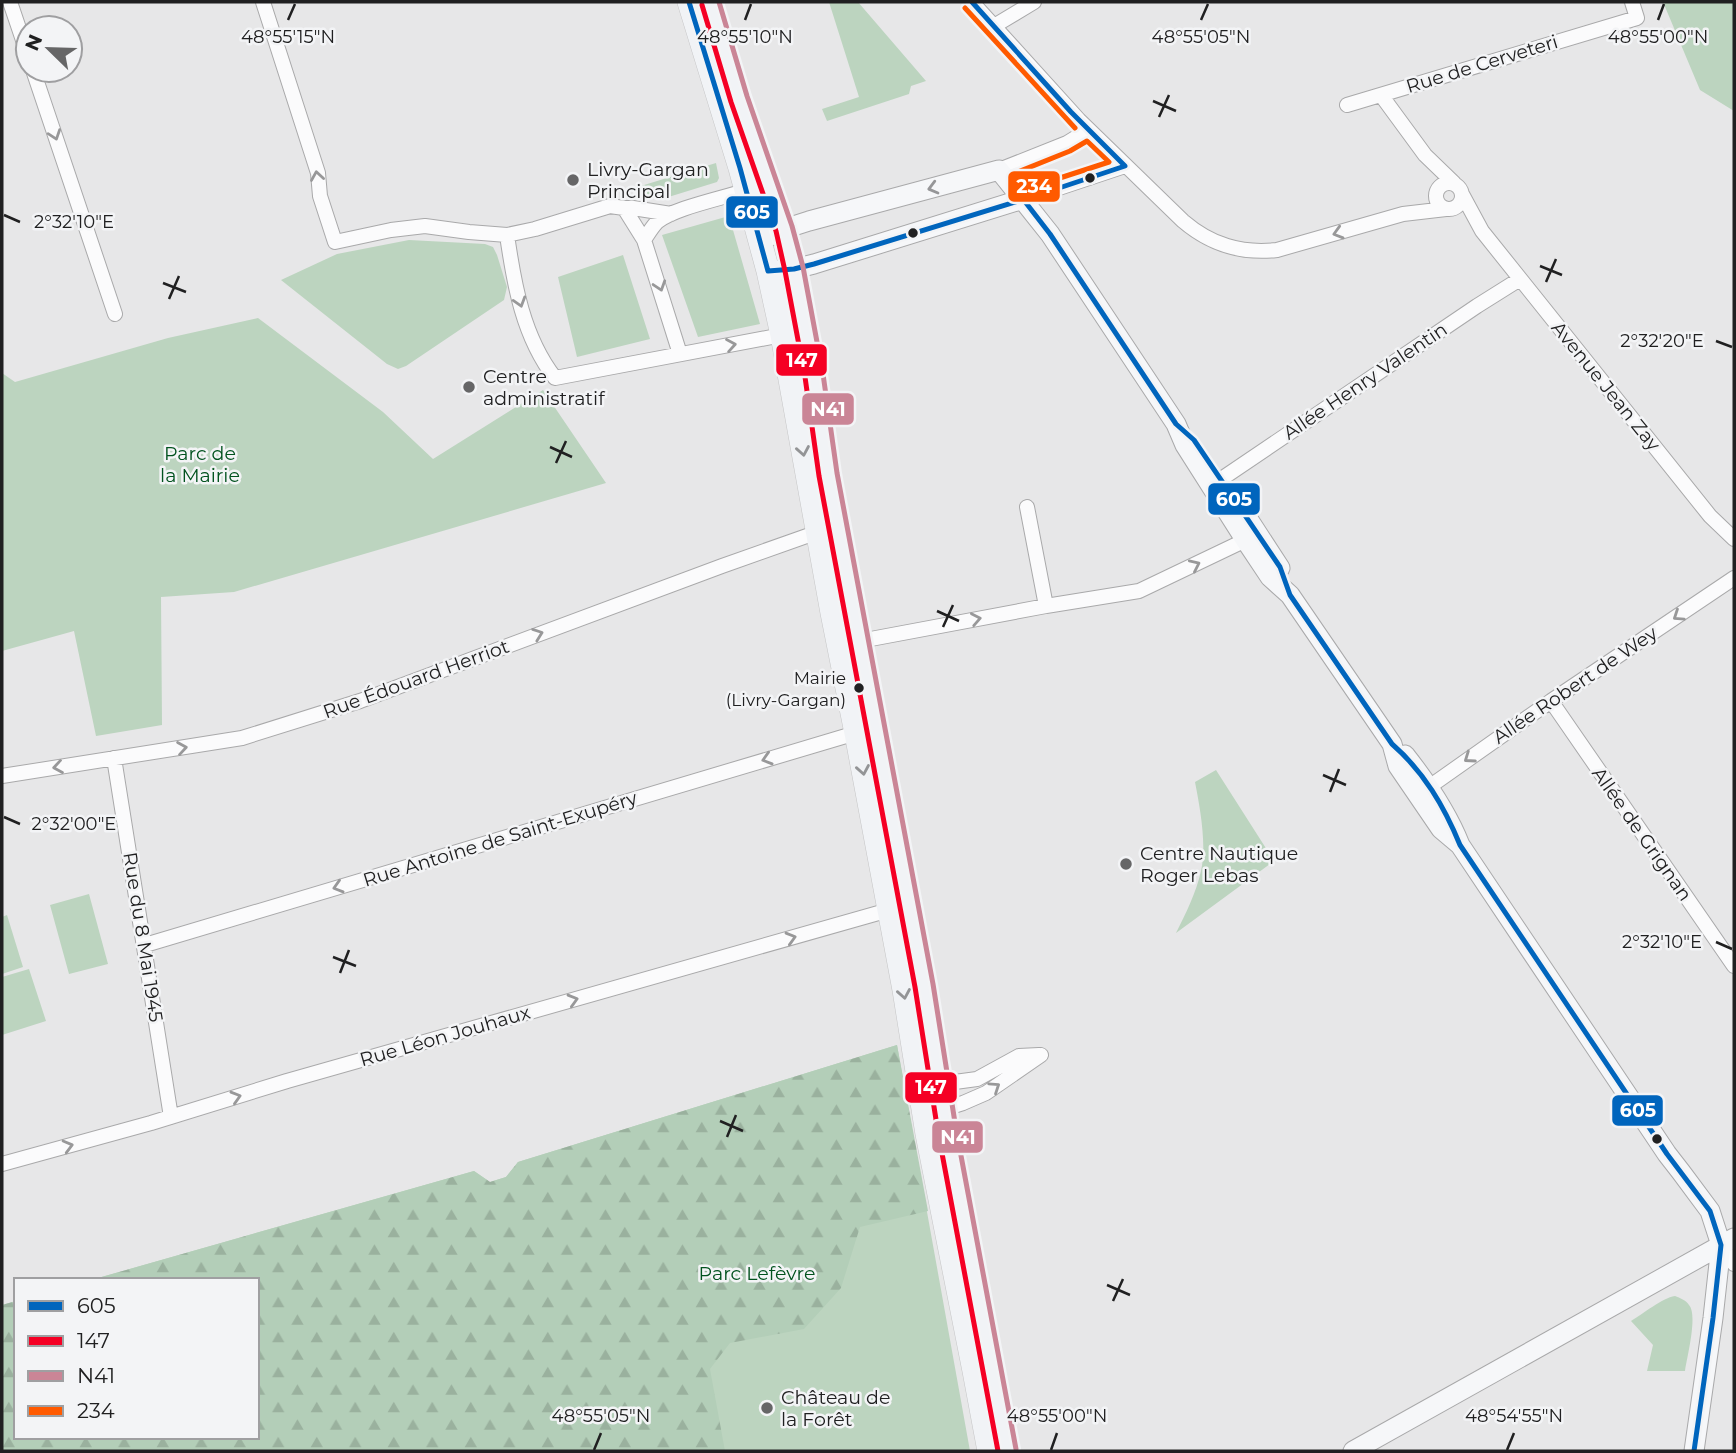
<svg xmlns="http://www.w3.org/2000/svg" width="1736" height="1453" font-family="Montserrat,sans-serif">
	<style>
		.green { fill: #bcd4bf }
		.forest { fill: url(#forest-firs) }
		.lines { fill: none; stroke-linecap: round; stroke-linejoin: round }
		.minor-casing { stroke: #a9a9aa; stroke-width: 16 }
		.secondary-casing { stroke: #a9a9aa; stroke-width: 21 }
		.primary-casing { stroke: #c5c5c6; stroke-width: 24 }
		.minor { stroke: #fbfbfc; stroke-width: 14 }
		.secondary { stroke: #f6f7f9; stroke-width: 19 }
		.primary { stroke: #f1f3f6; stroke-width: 23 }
		.bus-1-casing { stroke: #f3f4f6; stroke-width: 10 }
		.bus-2-casing { stroke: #f3f4f6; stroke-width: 10 }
		.bus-3-casing { stroke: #f3f4f6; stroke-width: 10 }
		.bus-4-casing { stroke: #f3f4f6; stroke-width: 10 }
		.bus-1 { stroke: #0065bd; stroke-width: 5 }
		.bus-2 { stroke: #f50024; stroke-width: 5 }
		.bus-3 { stroke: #ca8596; stroke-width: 5 }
		.bus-4 { stroke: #ff5a00; stroke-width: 5 }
		.oneway { stroke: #989899 }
		.oneway2 { stroke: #969698 }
		.oneway3 { stroke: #939496 }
		.ticks { fill: none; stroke: #202021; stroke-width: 2.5 }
		.bus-dot { fill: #202021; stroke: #f3f4f6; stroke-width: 2.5 }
		.poi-dot { fill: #666667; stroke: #f3f4f6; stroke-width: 2.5 }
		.labels { text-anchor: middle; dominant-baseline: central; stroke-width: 5; stroke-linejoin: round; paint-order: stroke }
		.bus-label { font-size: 17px; fill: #202021; stroke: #f3f4f6; text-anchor: end }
		.street-label { font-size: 19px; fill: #202021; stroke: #f3f4f6 }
		.poi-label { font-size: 19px; fill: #202021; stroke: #f3f4f6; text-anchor: start }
		.park-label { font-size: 19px; fill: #01521e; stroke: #f3f4f6 }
		.ticks-label { font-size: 18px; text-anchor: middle; fill: #202021; stroke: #f3f4f6; stroke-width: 5; stroke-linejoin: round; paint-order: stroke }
		.line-badge { stroke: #f3f4f6; stroke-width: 2.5 }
		.badge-label { font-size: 19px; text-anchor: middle; font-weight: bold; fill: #fff }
	</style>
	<defs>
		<pattern id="forest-firs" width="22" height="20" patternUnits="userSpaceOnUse" patternTransform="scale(1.75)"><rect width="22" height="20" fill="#b3ceb8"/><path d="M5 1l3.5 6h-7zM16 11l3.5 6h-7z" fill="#9ab19e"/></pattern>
	</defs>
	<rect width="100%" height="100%" fill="#e7e7e8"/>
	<!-- green -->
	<path class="green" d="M829 2H858L926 81 911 86 909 94 827 121 822 109 859 97Z
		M1663 2H1734V111L1700 90Z
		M716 163 719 178 717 182 662 199 631 189Z
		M729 216 760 324 698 337 662 235Z
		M409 240 485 244 493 247 497 255 507 287 504 300 406 366 398 369 387 364 281 280 337 254Z
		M623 255 650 339 577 357 558 277Z
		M258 318 383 412 433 459 543 390 606 483 234 592 161 597 162 725 96 736 74 631 2 651V373L15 382 168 338Z
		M1216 770 1274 861 1176 933C1186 913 1196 893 1201 871 1207 845 1200 808 1195 782Z
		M89 894 108 964 69 974 50 905Z
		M7 915 23 967 2 974V917Z
		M29 969 46 1021 2 1035V977Z
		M897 1045 970 1451H2V1305L16 1301V1437H257V1280H91L474 1171 490 1182 506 1177 518 1162Z
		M1675 1296C1680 1298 1686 1300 1689 1305 1698 1315 1687 1357 1685 1371H1647L1653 1345 1631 1321C1643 1314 1662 1298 1675 1296Z"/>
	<!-- forest -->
	<path class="forest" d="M897 1045 928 1211 860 1227 841 1288 804 1329 730 1343 710 1369 725 1451H2V1305L16 1301V1437H257V1280H91L474 1171 490 1182 506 1177 518 1162Z"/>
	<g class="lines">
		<!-- minor casing -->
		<g class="minor-casing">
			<path id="minor" d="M10 2 28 55
				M263 2 318 173 320 196 335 242 391 230 425 226 469 232 507 235 535 229 610 206 624 208H633L671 214
				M972 2 1079 120 1183 221C1211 245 1241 254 1277 250L1403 214 1446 209
				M994 26 1034 2
				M33 70 115 314
				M1381 95 1425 155 1454 183
				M1347 105 1637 18 1632 2
				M999 170 1067 143 1088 130
				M1436 196a13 13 0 1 1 26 0a13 13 0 1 1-26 0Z
				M1462 194 1482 231 1710 516 1734 539
				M1023 199 1041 194 1125 166
				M624 208 644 240
				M507 235C514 284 523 337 555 378L782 335 802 311
				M680 354 644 240C648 234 652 227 657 222 673 208 724 198 747 190L765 200 773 213
				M1211 486 1477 306 1520 279
				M1027 507 1046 606
				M860 641 1046 606 1139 591 1252 537
				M1551 701 1734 966
				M114 758 171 1117
				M2 776 242 738 360 701 722 566 818 532
				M1422 792 1551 701 1734 578
				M145 945 856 733
				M940 1084 977 1079 1019 1056 1039 1055
				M944 1109 963 1103 986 1093 1041 1055
				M2 1164 151 1123 287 1081 889 910
				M1721 1245 1734 1264"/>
		</g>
		<!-- secondary casing -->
		<g class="secondary-casing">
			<path id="secondary" d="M760 241 784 229 809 221 999 170 1050 234 1176 424 1185 445 1246 541 1270 577 1290 595 1392 744 1398 766 1441 829 1460 845
				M768 271 794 269 814 264 1023 199
				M1241 508 1280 568
				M1405 755C1427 783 1447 812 1460 845L1667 1154 1681 1172 1710 1211 1721 1245 1713 1318 1694 1451
				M1353 1451 1734 1238"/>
		</g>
		<!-- primary casing -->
		<g class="primary-casing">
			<path id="primary" d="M689 2 740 168 768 271 782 335 832 613 856 733 904 990 927 1134 974 1371 989 1451
				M710 2 739 99 784 229 794 269 814 376 828 474 924 986 947 1130 1007 1451"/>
		</g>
		<!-- minor -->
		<use href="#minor" class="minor"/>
		<!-- secondary -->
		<use href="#secondary" class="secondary"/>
		<!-- primary -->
		<use href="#primary" class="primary"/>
		<!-- bus-1 casing -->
		<g class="bus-1-casing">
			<path id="bus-1" d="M689 2 740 168 768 271 794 269 814 264 1041 194 1125 166 1071 112 972 2
				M1023 199 1050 234 1176 424 1194 440 1280 567 1290 595 1392 744C1424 772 1444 806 1460 845L1667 1154 1710 1211 1721 1245 1713 1318 1694 1451"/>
		</g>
		<!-- bus-2 casing -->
		<g class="bus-2-casing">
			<path id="bus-2" d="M702 5 731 102 776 231 785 271 805 377 819 476 915 987 938 1132 998 1451"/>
		</g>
		<!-- bus-3 casing -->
		<g class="bus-3-casing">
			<path id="bus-3" d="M719 2 747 96 792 226 803 267 823 374 837 473 933 984 956 1129 1016 1449"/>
		</g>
		<!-- bus-4 casing -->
		<g class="bus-4-casing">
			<path id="bus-4" d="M965 8 1075 128
				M1087 141 1109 162 1026 189 1013 174 1070 151Z"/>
		</g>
		<!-- bus-1 -->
		<use href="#bus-1" class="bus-1"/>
		<!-- bus-2 -->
		<use href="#bus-2" class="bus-2"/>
		<!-- bus-3 -->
		<use href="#bus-3" class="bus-3"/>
		<!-- bus-4 -->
		<use href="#bus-4" class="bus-4"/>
	</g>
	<!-- one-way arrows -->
	<defs><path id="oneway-chevron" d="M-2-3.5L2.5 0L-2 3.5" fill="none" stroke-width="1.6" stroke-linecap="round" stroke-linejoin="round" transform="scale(1.75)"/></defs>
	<g class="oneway">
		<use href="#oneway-chevron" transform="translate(55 135) rotate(71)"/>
		<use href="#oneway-chevron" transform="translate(317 176) rotate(-99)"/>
		<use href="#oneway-chevron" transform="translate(1338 233) rotate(164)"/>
		<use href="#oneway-chevron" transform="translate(660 286) rotate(72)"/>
		<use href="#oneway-chevron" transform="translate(520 302) rotate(73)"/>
		<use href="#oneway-chevron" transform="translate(731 345) rotate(-10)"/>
		<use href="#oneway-chevron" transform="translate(1195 565) rotate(-25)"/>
		<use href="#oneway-chevron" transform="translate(1678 616) rotate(146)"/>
		<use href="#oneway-chevron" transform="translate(976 619) rotate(-11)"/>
		<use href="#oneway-chevron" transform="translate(538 634) rotate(-20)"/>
		<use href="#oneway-chevron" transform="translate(182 748) rotate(-9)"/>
		<use href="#oneway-chevron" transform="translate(1469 758) rotate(145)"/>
		<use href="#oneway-chevron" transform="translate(767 759) rotate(163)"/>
		<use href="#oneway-chevron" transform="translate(58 767) rotate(171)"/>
		<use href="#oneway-chevron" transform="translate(338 887) rotate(163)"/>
		<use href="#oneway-chevron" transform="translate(791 938) rotate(-16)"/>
		<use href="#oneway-chevron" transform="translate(573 1000) rotate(-16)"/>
		<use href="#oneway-chevron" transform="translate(995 1087) rotate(-34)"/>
		<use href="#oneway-chevron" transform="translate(236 1097) rotate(-17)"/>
		<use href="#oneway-chevron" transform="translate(68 1146) rotate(-15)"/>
	</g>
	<use class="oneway2" href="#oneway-chevron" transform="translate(933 188) rotate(165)"/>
	<g class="oneway3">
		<use href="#oneway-chevron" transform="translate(803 451) rotate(80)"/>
		<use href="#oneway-chevron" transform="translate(863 770) rotate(80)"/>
		<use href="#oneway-chevron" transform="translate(904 994) rotate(80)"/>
	</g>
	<!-- ticks -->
	<path class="ticks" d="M288 20 295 4M745 20 751 4M1201 20 1208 4M1658 20 1664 4M1153 101 1176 111M1159 117 1169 95M4 215 20 222M1540 266 1562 275M1546 282 1556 259M163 283 186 292M169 299 179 276M1716 341 1732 347M550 447 572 457M556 463 566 441M937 611 959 621M943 627 953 605M1323 775 1346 785M1330 792 1339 769M4 817 20 824M1716 942 1732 949M333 957 356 966M340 973 349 950M720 1121 743 1131M727 1137 736 1115M1107 1285 1130 1295M1113 1301 1123 1279M594 1450 601 1433M1051 1450 1057 1433M1507 1450 1514 1433"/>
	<!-- markers -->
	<g class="bus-dot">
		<circle cx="1090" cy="178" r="6"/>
		<circle cx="913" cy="233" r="6"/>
		<circle cx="859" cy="688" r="6"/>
		<circle cx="1657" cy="1139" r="6"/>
	</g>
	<g class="poi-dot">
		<circle cx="573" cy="180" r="7"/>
		<circle cx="469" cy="387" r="7"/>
		<circle cx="1126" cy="864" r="7"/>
		<circle cx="767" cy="1408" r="7"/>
	</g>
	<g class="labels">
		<!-- bus labels -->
		<g class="bus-label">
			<text x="846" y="678">Mairie<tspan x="846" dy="22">(Livry-Gargan)</tspan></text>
		</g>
		<!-- street labels -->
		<g class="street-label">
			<text transform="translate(1482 64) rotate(-17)">Rue de Cerveteri</text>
			<text transform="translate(1365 381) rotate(-34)">Allée Henry Valentin</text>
			<text transform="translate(1606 386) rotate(51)">Avenue Jean Zay</text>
			<text transform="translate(416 679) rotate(-20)">Rue Édouard Herriot</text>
			<text transform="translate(1575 685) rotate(-34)">Allée Robert de Wey</text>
			<text transform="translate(1642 834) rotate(55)">Allée de Grignan</text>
			<text transform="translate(500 839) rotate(-17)">Rue Antoine de Saint-Exupéry</text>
			<text transform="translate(143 937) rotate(81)">Rue du 8 Mai 1945</text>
			<text transform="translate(445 1036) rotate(-16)">Rue Léon Jouhaux</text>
		</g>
		<!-- poi labels -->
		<g class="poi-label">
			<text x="587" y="169">Livry-Gargan<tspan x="587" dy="22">Principal</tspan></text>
			<text x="483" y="376">Centre<tspan x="483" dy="22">administratif</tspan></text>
			<text x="1140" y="853">Centre Nautique<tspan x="1140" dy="22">Roger Lebas</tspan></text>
			<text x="781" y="1397">Château de<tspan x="781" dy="22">la Forêt</tspan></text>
		</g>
		<!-- park labels -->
		<g class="park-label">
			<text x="200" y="453">Parc de<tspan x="200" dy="22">la Mairie</tspan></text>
			<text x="757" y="1273">Parc Lefèvre</text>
		</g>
	</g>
	<g class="ticks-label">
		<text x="288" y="43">48°55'15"N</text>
		<text x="745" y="43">48°55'10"N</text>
		<text x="1201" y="43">48°55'05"N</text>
		<text x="1658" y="43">48°55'00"N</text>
		<text x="74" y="228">2°32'10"E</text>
		<text x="1662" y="347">2°32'20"E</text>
		<text x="74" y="830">2°32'00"E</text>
		<text x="1662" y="948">2°32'10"E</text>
		<text x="601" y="1422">48°55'05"N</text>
		<text x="1057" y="1422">48°55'00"N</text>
		<text x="1514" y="1422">48°54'55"N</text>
	</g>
	<g class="line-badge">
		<rect x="1007" y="170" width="54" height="33" rx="7" fill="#ff5a00"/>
		<rect x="725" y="195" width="54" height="34" rx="7" fill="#0065bd"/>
		<rect x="775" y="343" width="53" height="34" rx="7" fill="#f50024"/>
		<rect x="801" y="392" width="54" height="34" rx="7" fill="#ca8596"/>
		<rect x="1207" y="482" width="54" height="34" rx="7" fill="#0065bd"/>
		<rect x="904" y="1071" width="54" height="33" rx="7" fill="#f50024"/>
		<rect x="1611" y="1094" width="53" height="33" rx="7" fill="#0065bd"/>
		<rect x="931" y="1120" width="53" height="34" rx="7" fill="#ca8596"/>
	</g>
	<g class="badge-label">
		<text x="1034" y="193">234</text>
		<text x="752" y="219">605</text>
		<text x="802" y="367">147</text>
		<text x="828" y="416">N41</text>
		<text x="1234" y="506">605</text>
		<text x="931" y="1094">147</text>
		<text x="1638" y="1117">605</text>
		<text x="958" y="1144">N41</text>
	</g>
	<!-- border -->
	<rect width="1736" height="1453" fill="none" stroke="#202021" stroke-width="7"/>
	<!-- legend -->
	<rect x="14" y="1278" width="245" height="161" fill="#f3f4f6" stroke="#9f9fa1" stroke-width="2"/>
	<rect x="28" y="1301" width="35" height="10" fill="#0065bd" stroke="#9f9fa1" stroke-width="2"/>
	<text x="77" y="1313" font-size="21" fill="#202021">605</text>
	<rect x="28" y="1336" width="35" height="10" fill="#f50024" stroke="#9f9fa1" stroke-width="2"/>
	<text x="77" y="1348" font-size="21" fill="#202021">147</text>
	<rect x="28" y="1371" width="35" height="10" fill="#ca8596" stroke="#9f9fa1" stroke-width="2"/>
	<text x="77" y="1383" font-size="21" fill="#202021">N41</text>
	<rect x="28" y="1406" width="35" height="10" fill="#ff5a00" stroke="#9f9fa1" stroke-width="2"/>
	<text x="77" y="1418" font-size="21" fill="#202021">234</text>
	<!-- north arrow -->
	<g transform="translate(49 49) rotate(293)"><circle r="33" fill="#f3f4f6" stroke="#9f9fa1" stroke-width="2"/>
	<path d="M0-5L12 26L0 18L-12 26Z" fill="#666667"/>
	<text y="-10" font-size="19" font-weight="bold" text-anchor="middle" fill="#202021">N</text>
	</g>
</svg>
